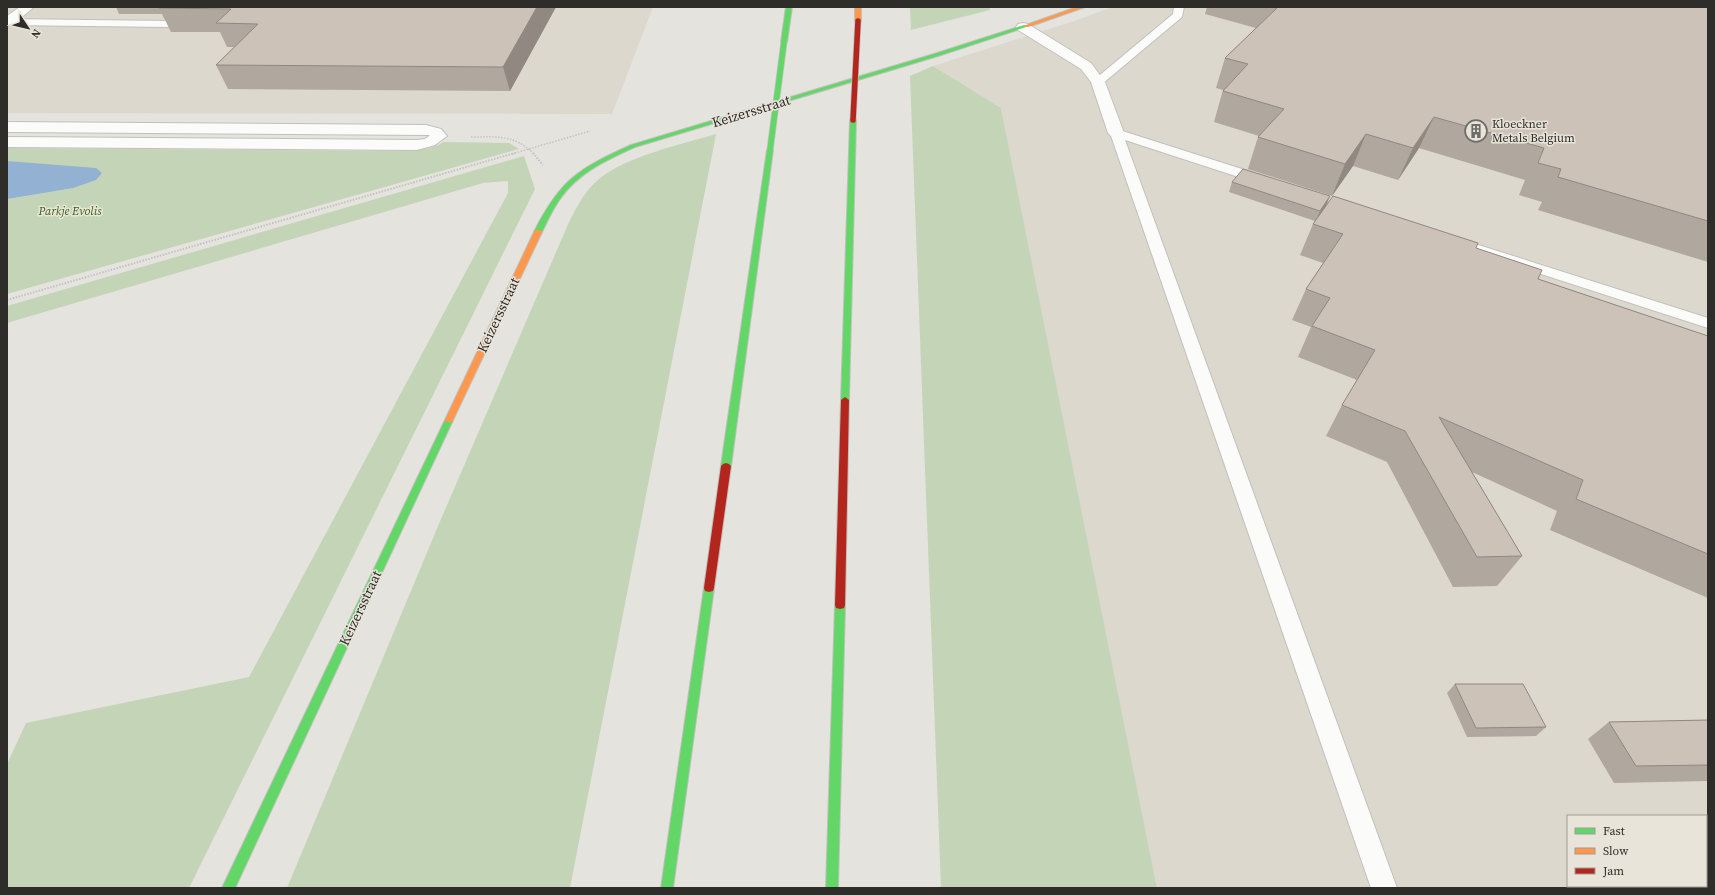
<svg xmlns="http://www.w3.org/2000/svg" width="1715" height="895" font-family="'Source Serif 4',serif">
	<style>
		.built { fill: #dcd8cd; fill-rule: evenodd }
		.green { fill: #c4d5b7 }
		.water { fill: #92b1d3 }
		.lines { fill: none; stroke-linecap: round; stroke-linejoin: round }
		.lane-casing { stroke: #c1c0bc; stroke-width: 2 }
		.street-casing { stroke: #c1c0bc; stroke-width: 2 }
		.fast-casing { stroke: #c1c0bc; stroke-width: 2 }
		.slow-casing { stroke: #c1c0bc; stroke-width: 2 }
		.jam-casing { stroke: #c1c0bc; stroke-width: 2 }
		.path-far1 { stroke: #c4c3c1; stroke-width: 1.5; stroke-dasharray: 1.5 1.5; stroke-linecap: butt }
		.path { stroke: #c4c3c1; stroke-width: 2; stroke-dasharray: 1.5 1.5; stroke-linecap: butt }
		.lane { fill: #fbfbfa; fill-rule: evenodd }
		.street { fill: #fbfbfa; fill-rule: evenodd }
		.fast { fill: #63d668; fill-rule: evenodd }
		.slow { fill: #ff974d; fill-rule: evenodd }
		.jam { fill: #b3261e; fill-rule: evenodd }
		.fast-bridge-casing { stroke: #c0bfbd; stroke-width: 7; stroke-linecap: butt }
		.jam-bridge-casing { stroke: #c0bfbd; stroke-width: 7; stroke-linecap: butt }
		.fast-bridge { stroke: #63d668; stroke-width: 5.5 }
		.jam-bridge { stroke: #b3261e; stroke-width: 5.5 }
		.wall { fill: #b0a79e }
		.shaded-wall { fill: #908881 }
		.building { fill: #cdc2b8; stroke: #908881 }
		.labels { text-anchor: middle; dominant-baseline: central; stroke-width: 3; stroke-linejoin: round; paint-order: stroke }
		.far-poi-label { font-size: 12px; fill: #2f2d2a; stroke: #e8e4da; text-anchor: start }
		.far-park-label { font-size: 12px; font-style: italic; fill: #396412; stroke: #e8e4da }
		.street-label { font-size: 14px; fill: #2f2d2a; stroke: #e8e4da }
	</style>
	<rect width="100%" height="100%" fill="#e4e3de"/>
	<!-- built -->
	<path class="built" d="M7 7H653L612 114 7 113Z
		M1113 7H1708V888H1157L1001 108 933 66 1074 21ZM1568 816H1706V886H1568Z"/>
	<!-- green -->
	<path class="green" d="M910 7H989L990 10 911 30Z
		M933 66 1001 108 1157 888H941L910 76Z
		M716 134 570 888H287L438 526 569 222C577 207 585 190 599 179 625 157 682 144 716 134Z
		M444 142 509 143 519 149 7 294V148L395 151C413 150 429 151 444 142Z
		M524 156 535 189 189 888H7V764L26 723 249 677 508 193V181L483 183 7 323V306Z"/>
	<!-- water -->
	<path class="water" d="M7 161 96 168 102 173 96 180 73 188 7 199Z"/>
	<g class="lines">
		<!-- lane casing -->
		<g class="lane-casing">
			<path id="lane" d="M1174 7H1184L1182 17 1102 84H1094L1092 82 1094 80 1173 14Z
				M7 19 170 21 175 24 170 27 7 25Z
				M1116 129 1267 177 1269 180 1267 183H1257L1125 140 1397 888H1371L1110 133 1112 130Z
				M1466 241 1708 318V328L1461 248 1459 245 1461 242Z"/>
		</g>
		<!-- street casing -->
		<g class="street-casing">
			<path id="street" d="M20 7H34L12 25 7 26V16Z
				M1023 23 1028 24 1091 63 1105 82 1124 133 1121 136 1116 138 1111 136 1108 133 1091 82 1081 69 1018 30 1016 27 1018 24Z
				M7 122 426 125 441 129 447 136 435 145 417 150 7 147V137L417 140 425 139 430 135 7 132Z"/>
		</g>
		<!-- fast casing -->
		<g class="fast-casing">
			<path id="fast" d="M786 7H792L787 42 784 44 781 42Z
				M1024 25 1029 26 938 56 635 147C607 160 579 172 560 199 552 210 547 222 541 234H535L534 232C561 179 578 169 631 145L934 54Z
				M853 118 856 120 849 400 845 403 841 400 850 120Z
				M770 148 773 150 731 466 729 468H723L721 466 767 150Z
				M449 417 453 420 235 888H222L445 420Z
				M709 584 713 585 714 588 673 888H661L704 588 705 585Z
				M840 601 844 602 845 605 838 888H826L835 605 836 602Z"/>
		</g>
		<!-- slow casing -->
		<g class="slow-casing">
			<path id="slow" d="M855 7H861V21L858 23 855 21Z
				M1077 7H1085L1028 27 1023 26Z
				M535 230H541L542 232 453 420 452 422H446L445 420Z"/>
		</g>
		<!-- jam casing -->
		<g class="jam-casing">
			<path id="jam" d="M845 397 849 400 845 605 844 608 840 609 836 608 835 605 841 400Z
				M726 463 729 464 731 466 714 588 713 591 709 592 705 591 704 588 721 466 723 464Z"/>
		</g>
		<!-- path-far1 -->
		<path class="path-far1" d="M471 137C497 137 514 134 534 154
			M512 154 590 131"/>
		<!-- path -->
		<path class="path" d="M533 153 543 165
			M7 300 515 153"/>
		<!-- lane -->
		<use href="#lane" class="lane"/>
		<!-- street -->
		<use href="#street" class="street"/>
		<!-- fast -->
		<use href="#fast" class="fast"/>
		<!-- slow -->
		<use href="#slow" class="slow"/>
		<!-- jam -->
		<use href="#jam" class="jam"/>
		<!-- fast-bridge casing -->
		<g class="fast-bridge-casing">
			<path id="fast-bridge" d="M770 150 784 42"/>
		</g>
		<!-- jam-bridge casing -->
		<g class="jam-bridge-casing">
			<path id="jam-bridge" d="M853 120 858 21"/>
		</g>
		<!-- fast-bridge -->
		<use href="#fast-bridge" class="fast-bridge"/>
		<!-- jam-bridge -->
		<use href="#jam-bridge" class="jam-bridge"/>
	</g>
	<!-- wall -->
	<path class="wall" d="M116 7H556L510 91 228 89 216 65 234 47H227L220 32H171L162 14H119Z
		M1207 7H1708V262L1538 210 1542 202 1519 195 1525 180 1419 148 1398 180 1353 166 1332 196 1248 169 1258 137 1259 136 1214 122 1223 90 1216 88 1225 58 1256 28 1205 14Z
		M1232 182 1326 206 1476 248 1538 279 1708 336V598L1550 530 1557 511 1472 472 1522 556 1497 586 1453 587 1387 462 1326 436 1342 405 1357 380 1298 357 1311 327 1292 320 1306 289 1323 263 1300 255 1313 224 1315 221 1229 192Z
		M1455 684 1546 727 1536 736 1467 737 1447 693Z
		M1708 720V781L1614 783 1588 739 1609 722Z"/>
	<!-- shaded-wall -->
	<path class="shaded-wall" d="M537 7H556L510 91 503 67Z
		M1434 117 1419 148 1398 180 1413 148Z
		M1366 134 1353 166 1332 196 1345 164Z
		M1330 196 1326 206 1316 221 1320 211Z"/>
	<!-- building -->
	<path class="building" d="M160 7H537L503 67 216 65 258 24 216 23 231 9 159 8Z
		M1278 7H1708V221L1558 177 1561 169 1538 163 1544 148 1434 117 1413 148 1366 134 1345 164 1258 137 1284 109 1223 91 1248 64 1225 58Z
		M1243 169 1330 196 1320 211 1232 182Z
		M1333 196 1478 243 1476 248 1542 270 1538 279 1708 336V554L1576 499 1583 480 1439 417 1522 556 1477 557 1405 431 1342 405 1375 350 1312 326 1330 298 1306 289 1343 234 1313 224Z
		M1455 684H1523L1546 727 1476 728Z
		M1708 720V765L1636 766 1609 722Z"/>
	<!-- icons -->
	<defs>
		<g id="building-ring" transform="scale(1.15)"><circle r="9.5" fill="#e8e4da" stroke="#6e6d69" stroke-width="1.5"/><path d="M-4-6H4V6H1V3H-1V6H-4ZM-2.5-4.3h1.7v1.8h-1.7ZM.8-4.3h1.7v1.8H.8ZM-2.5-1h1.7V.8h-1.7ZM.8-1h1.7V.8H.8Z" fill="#6e6d69"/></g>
	</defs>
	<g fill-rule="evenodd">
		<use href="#building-ring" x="1476" y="131"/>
	</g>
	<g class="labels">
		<!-- far-poi labels -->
		<g class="far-poi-label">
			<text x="1492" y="124">Kloeckner<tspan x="1492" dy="14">Metals Belgium</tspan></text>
		</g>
		<!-- far-park labels -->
		<g class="far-park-label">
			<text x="70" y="211">Parkje Evolis</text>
		</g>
		<!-- street labels -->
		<g class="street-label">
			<text transform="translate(751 111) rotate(-17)">Keizersstraat</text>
			<text transform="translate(498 315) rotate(-65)">Keizersstraat</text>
			<text transform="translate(360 608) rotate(-65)">Keizersstraat</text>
		</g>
	</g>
	<!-- border -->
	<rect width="1715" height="895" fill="none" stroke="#2f2d2a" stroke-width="16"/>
	<!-- legend -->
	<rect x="1567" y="815" width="140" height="72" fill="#e8e4da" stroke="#9e9b94"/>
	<rect x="1575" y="828" width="20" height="6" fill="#63d668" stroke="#9e9b94"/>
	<text x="1603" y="835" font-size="12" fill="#2f2d2a">Fast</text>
	<rect x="1575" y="848" width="20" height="6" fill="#ff974d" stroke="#9e9b94"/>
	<text x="1603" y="855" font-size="12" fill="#2f2d2a">Slow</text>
	<rect x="1575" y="868" width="20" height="6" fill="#b3261e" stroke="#9e9b94"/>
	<text x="1603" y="875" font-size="12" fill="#2f2d2a">Jam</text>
	<!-- north arrow -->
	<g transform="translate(28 28) rotate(125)" stroke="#e8e4da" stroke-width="3" paint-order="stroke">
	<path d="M0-3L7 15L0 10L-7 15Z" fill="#2f2d2a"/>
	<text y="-6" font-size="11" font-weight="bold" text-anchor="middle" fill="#2f2d2a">N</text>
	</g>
</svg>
